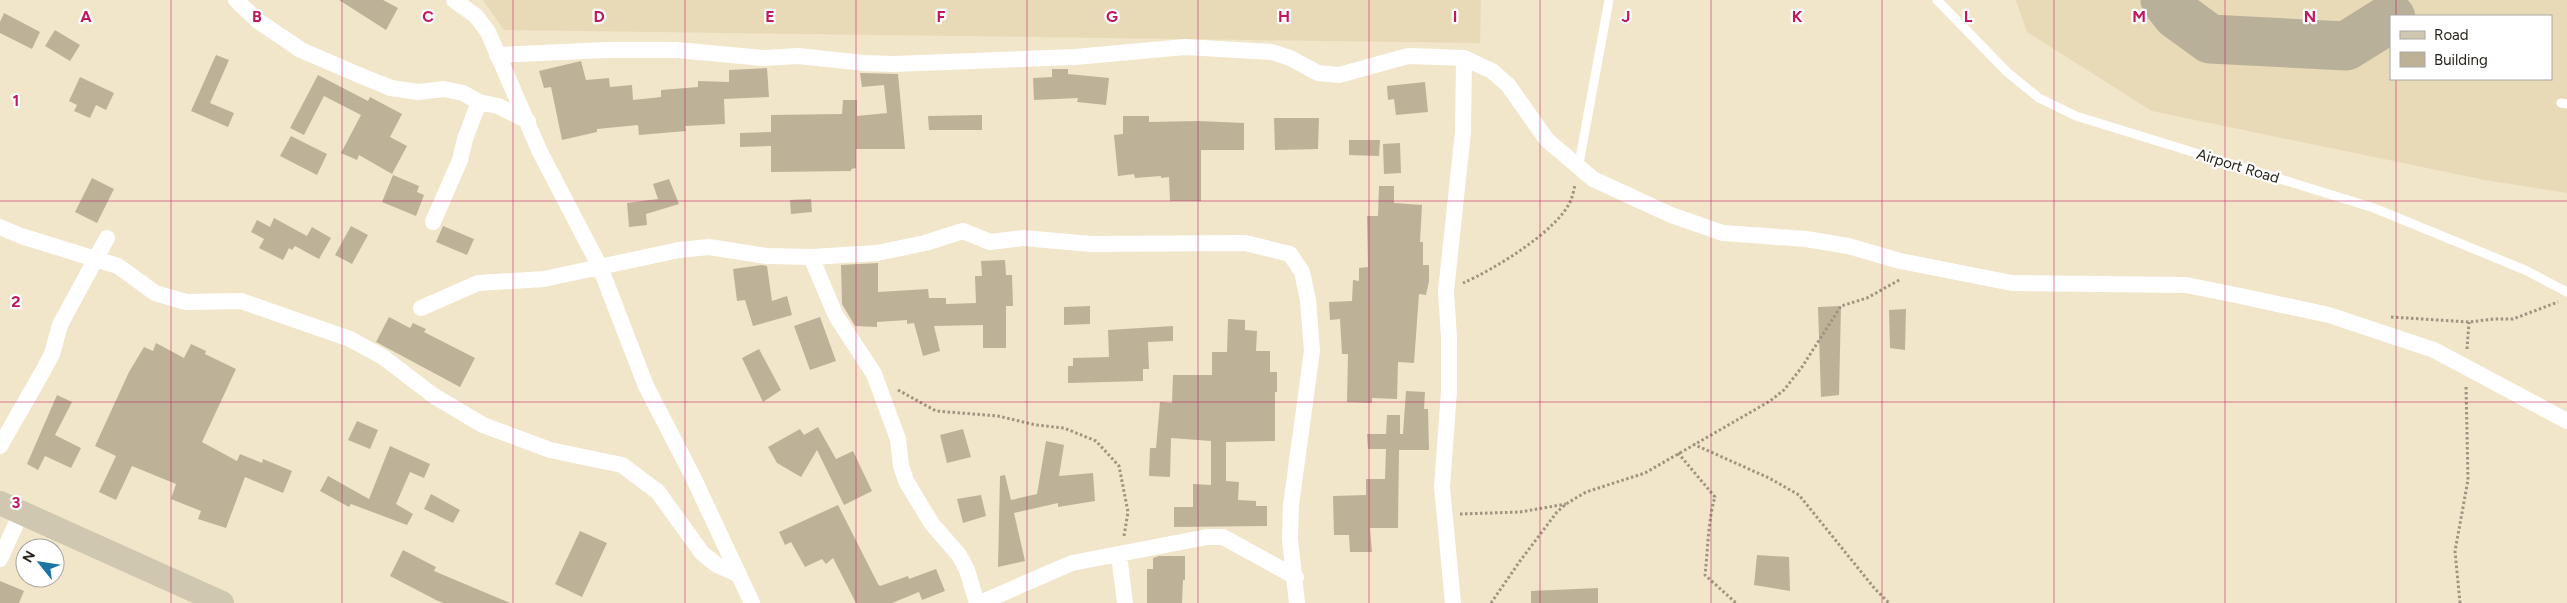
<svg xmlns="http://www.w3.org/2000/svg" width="2567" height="603" font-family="Figtree,sans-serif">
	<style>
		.built { fill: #e9dab7; fill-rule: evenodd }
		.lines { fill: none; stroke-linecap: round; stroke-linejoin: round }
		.taxiway { stroke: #b9b099; stroke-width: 49 }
		.building { fill: #bdb298 }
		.path { stroke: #9e9581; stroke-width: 3; stroke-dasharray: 2.5 2.5; stroke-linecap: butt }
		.service { stroke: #fff; stroke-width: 9 }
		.minor { stroke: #fff; stroke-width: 16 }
		.secondary { stroke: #cfc7af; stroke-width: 24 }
		.grid { fill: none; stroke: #c2185b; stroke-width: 1; stroke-opacity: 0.55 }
		.labels { text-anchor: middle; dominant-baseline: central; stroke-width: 4.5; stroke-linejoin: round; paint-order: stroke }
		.street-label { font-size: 15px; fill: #28241a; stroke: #fff }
		.grid-label { font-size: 16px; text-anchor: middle; font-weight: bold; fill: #c2185b; stroke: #fff; stroke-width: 4.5; stroke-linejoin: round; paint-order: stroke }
	</style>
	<rect width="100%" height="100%" fill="#f1e5ca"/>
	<!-- built -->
	<path class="built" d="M483 0H1481L1480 43 504 30Z
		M2016 0H2567V193L2485 180 2152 111 2027 32ZM2391 16H2551V79H2391Z"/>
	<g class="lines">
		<!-- taxiway -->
		<path class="taxiway" d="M2165 0 2177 15 2210 39 2346 46 2391 18"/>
	</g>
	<!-- building -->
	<path class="building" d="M339 0H383L398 8 386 30Z
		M4 13 40 32 32 49 0 33V22Z
		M55 30 80 45 70 61 45 46Z
		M216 55 229 60 210 103 234 113 228 127 191 111Z
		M581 61 586 80 609 78 610 87 632 85 633 100 661 97V90L698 87V81L729 82V70L767 68 769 97 724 99 725 124 685 126 686 131 639 135 638 125 597 129V132L562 140 551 87 544 88 539 71Z
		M1052 69H1068V74L1109 78 1106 105 1077 102 1078 98 1034 100 1033 78 1052 77Z
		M860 73 898 74 905 149H856V168L851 169V171L771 172V146L740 147V133L771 132V115L842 114 843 100H857V116L887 113 884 85 862 87Z
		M318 75 368 101 370 97 402 114 390 137 407 146 392 174 359 155 357 160 341 153 361 115 324 96 304 135 290 128Z
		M80 77 114 93 106 110 96 105 90 118 74 111 77 105 69 101Z
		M1425 82 1428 112 1396 115 1394 99 1388 100 1387 86Z
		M982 115V130H929L928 116Z
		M1123 116H1149V122L1198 121 1244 123V150H1201V201H1170L1169 177 1161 178V176L1135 178 1134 174 1118 176 1114 135 1123 134Z
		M1274 118H1319L1318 149 1275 150Z
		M291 136 327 154 317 175 280 156Z
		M1349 140H1380L1379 156 1349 155Z
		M1400 143 1401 173 1384 174 1383 144Z
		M393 175 419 186 417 192 424 195 416 216 382 202Z
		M92 178 114 189 97 223 75 212Z
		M669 179 679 204 646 214 647 225 629 227 627 203 658 199 653 184Z
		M1379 186H1394V203L1422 205 1420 242H1423V265H1429V281L1426 295 1419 294 1414 363 1398 362 1397 399 1372 398V403L1347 402 1348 354H1342L1340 319 1330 320 1329 302 1352 301 1353 280 1359 281V268L1368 267 1367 216H1378Z
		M811 199 812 212 791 214 790 200Z
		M274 218 307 236 312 227 331 238 319 259 295 246 292 250 289 248 283 260 259 248 264 239 251 232 257 220 270 227Z
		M351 226 368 235 352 264 335 255Z
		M443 226 474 239 467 255 436 242Z
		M1005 260 1006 275H1012L1013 306H1006V348H983V325L934 326 940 351 923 356 914 323 907 324V320L877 322V327L855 326 842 304 841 265 878 263V292L928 289 929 298H946V304L976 303 975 276H982L981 261Z
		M762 265 767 266 772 301 787 296 792 315 753 326 745 300 737 301 733 269Z
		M1090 306V324L1064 325V307Z
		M1841 306 1839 395 1821 397 1818 307Z
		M1906 309 1905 350 1890 348 1889 310Z
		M389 317 410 328 413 323 426 329 424 332 475 358 460 387 376 342Z
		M820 317 836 361 810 370 794 326Z
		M1228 319 1245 320V330L1257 331 1256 351H1270V372H1277V392H1275V441L1226 442V481L1239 482 1238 500 1256 501V506H1267V526L1174 527V507H1193V484L1211 485V441L1171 438 1170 477 1149 476 1150 448H1156L1160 402 1172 403 1173 375H1212V352H1227Z
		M1173 326V341L1148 342 1149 369H1143V381L1068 383V366H1073V358L1109 357 1108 330Z
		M156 343 184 358 191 344 206 351 205 354 236 369 202 442 237 461 240 454 262 463 263 459 292 471 283 493 245 477 226 528 198 519 201 511 171 499 176 484 132 466 116 500 99 492 116 456 95 446 129 372 144 347 153 351Z
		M759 349 781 390 763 402 742 358Z
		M1406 391 1425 392 1424 409H1428L1429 450H1399L1398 528H1370L1372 552H1350L1349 535H1334L1333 496 1366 495V479H1385L1386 449H1368L1367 434H1386L1387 415H1400V434H1403Z
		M57 395 72 402 55 435 81 448 71 468 45 456 38 470 27 464Z
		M357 421 378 430 370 449 348 440Z
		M818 427 836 459 853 451 872 491 844 505 817 450 801 477 777 463 768 447 800 429 804 435Z
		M963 429 971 457 947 463 940 435Z
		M1046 441 1064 445 1059 476 1093 473 1095 501 1058 507V503L1014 513 1025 561 998 567 1000 476 1005 475 1011 500 1037 494Z
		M390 446 430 464 424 478 410 472 396 504 413 514 407 525 351 504 349 507 320 491 328 476 369 499Z
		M431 494 460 510 453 523 424 509Z
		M981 495 986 516 963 523 957 499Z
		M838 505 878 584 880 586 908 576 909 579 936 569 945 591 922 600 919 592 892 603H856L833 558 826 564 822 559 805 567 791 542 785 545 779 532Z
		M580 531 607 543 582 597 555 584Z
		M403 550 436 567 434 571 510 603H443L436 600 390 576Z
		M1757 555 1789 557 1790 591 1754 585Z
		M1159 556H1185V580H1183L1182 603H1147V569H1153V558Z
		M0 581 24 591 19 603H0Z
		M1598 588V603H1531V591Z"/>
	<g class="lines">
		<!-- path -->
		<path class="path" d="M1463 283C1493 270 1558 231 1571 200 1573 195 1574 189 1575 185
			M2391 317 2469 322 2494 319H2513L2558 302
			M2467 349 2469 322
			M898 390 936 411 998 416 1036 425 1064 428 1096 441 1119 466 1128 512 1124 536
			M1693 444 1769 478 1799 495 1875 589 1889 603
			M1678 453 1715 497C1708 519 1708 550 1705 575L1736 603
			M1460 514 1520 512 1566 504
			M1491 603 1520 561 1557 512 1566 504 1586 492 1645 473 1770 401 1784 390 1802 367 1841 306 1867 298 1901 279
			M2460 603 2455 551 2468 480 2466 385"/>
		<!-- service -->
		<path class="service" d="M1937 0 2007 72 2039 98 2076 116 2374 208 2525 270 2567 292
			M2561 103 2567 104
			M1578 169 1609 0"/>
		<!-- minor -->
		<path class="minor" d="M236 0 258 21 301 50 359 75 391 88 418 92 444 89 463 93 479 102 498 106 528 121
			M454 0 476 16 488 32 540 152 600 267 646 386 693 477 752 603
			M497 55 606 50H677L763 58 798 56 864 63 894 64 1075 57 1185 47 1272 52 1290 58 1318 73 1339 75 1408 56 1464 58 1492 71 1508 85 1547 140 1593 179 1671 215 1723 233 1806 239 1848 246 1900 261 2012 283 2186 285 2231 294 2329 315 2434 350 2567 421
			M433 222 460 160 465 139 479 102
			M0 227 21 236 118 266 155 293 186 302 241 301 350 339 383 357 434 396 483 425 550 450 622 465 658 492 702 553 717 565 737 574
			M811 257 836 316 874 374 898 439 901 466 906 481 932 524 959 555 967 570 977 603
			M421 308 478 283 544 279 679 250 709 247 767 256 811 257 877 253 925 243 963 231 990 242 1023 238 1091 244 1245 243 1290 254 1302 272 1308 300 1312 351 1291 505 1290 539 1297 603
			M0 446 43 371 52 354 60 325 107 238
			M1119 555 1125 603
			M0 559 21 513
			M980 603 1072 563 1207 537H1223L1296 577
			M1453 603 1442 487 1449 391V338L1446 291 1463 132 1464 58"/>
		<!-- secondary -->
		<path class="secondary" d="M0 503 222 603"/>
	</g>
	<!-- grid -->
	<path class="grid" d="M171 0V603M342 0V603M513 0V603M685 0V603M856 0V603M1027 0V603M1198 0V603M1369 0V603M1540 0V603M1711 0V603M1882 0V603M2054 0V603M2225 0V603M2396 0V16M2396 79V603M0 201H2567M0 402H2567"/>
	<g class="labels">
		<!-- street labels -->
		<g class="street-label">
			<text transform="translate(2238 166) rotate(17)">Airport Road</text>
		</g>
	</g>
	<g class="grid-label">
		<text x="86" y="22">A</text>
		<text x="257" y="22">B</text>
		<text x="428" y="22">C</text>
		<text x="599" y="22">D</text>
		<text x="770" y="22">E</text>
		<text x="941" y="22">F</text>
		<text x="1112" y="22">G</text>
		<text x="1284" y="22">H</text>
		<text x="1455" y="22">I</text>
		<text x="1626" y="22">J</text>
		<text x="1797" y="22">K</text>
		<text x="1968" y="22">L</text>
		<text x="2139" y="22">M</text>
		<text x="2310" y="22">N</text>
		<text x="16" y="106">1</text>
		<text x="16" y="307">2</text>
		<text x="16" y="508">3</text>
	</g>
	<!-- legend -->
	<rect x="2390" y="15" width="162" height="65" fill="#ffffff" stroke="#a9a7a3"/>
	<rect x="2400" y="31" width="25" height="8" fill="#cfc7af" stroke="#a9a7a3"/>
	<text x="2434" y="40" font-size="15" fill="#28241a">Road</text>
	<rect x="2400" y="52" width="25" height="15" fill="#bdb298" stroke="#a9a7a3"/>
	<text x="2434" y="65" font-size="15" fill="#28241a">Building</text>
	<!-- north arrow -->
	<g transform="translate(40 563) rotate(300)"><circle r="24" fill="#ffffff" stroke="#a9a7a3"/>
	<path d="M0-4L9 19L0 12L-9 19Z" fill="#1a75a3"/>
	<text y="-8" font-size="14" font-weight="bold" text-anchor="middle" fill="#28241a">N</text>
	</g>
</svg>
